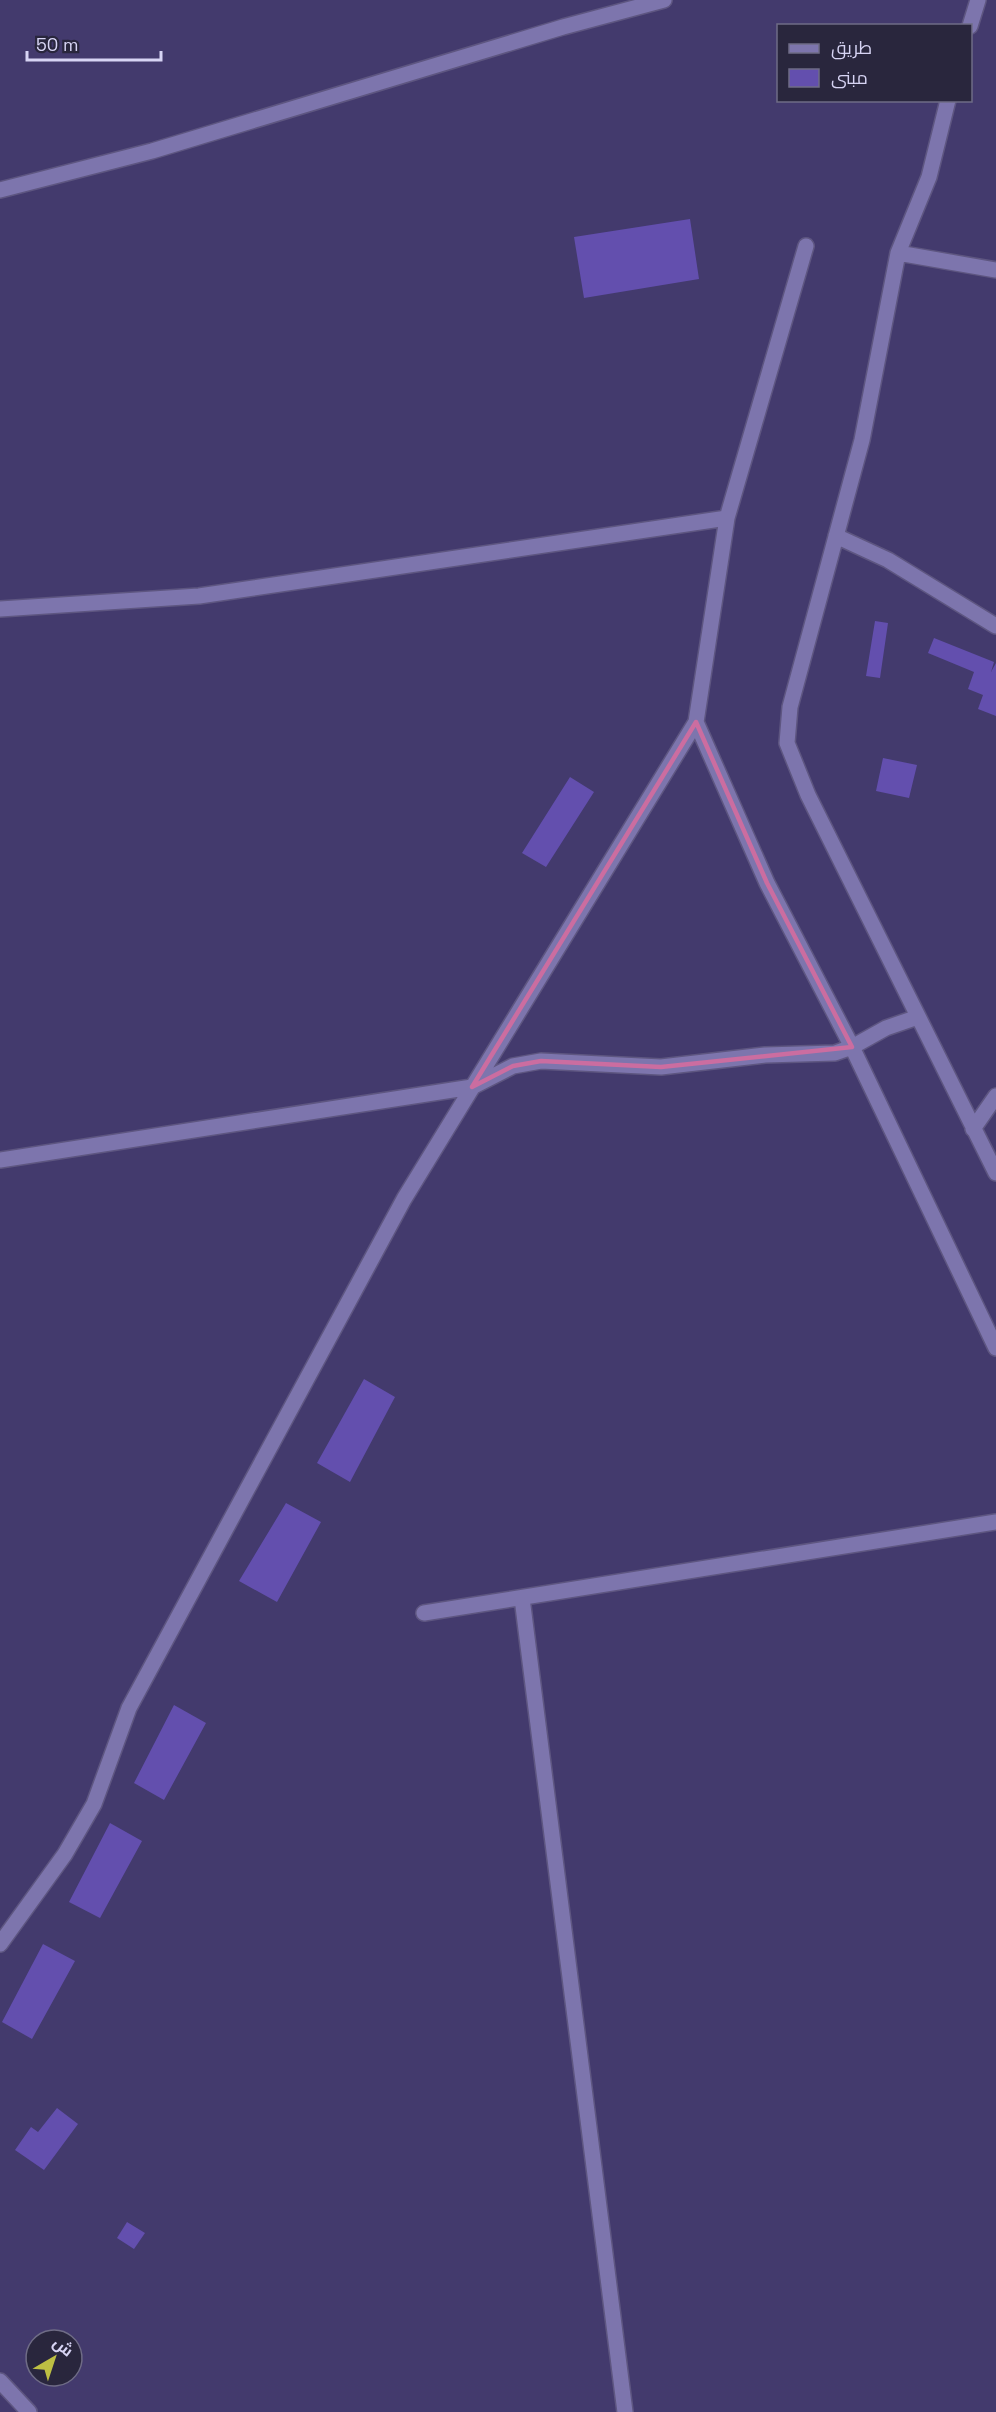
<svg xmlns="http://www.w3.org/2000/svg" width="996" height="2412" font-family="'Space Grotesk',Cairo,sans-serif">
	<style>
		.building { fill: #634fae }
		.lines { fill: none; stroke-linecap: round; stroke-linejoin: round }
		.minor-casing { stroke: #5e5681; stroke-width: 18 }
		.minor { stroke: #7d75ad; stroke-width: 15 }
		.marked { fill: none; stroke: #cb6da0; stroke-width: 4.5; stroke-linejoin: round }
	</style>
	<rect width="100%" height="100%" fill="#433a6d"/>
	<!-- building -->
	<path class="building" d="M690 219 699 279 584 298 574 237Z
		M875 621 888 623 880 678 866 676Z
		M934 638 994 662 991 672 996 663V716L978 709 983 695 968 689 974 672 928 653Z
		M883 758 917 765 909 798 876 791Z
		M570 777 594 792 546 867 522 853Z
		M364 1379 395 1397 350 1482 317 1463Z
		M286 1503 321 1522 277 1602 239 1581Z
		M174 1705 206 1723 164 1800 134 1783Z
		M110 1823 142 1841 100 1918 69 1902Z
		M43 1944 75 1961 32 2039 2 2022Z
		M57 2108 78 2124 44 2170 15 2150 31 2127 38 2132Z
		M127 2222 145 2233 134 2249 117 2238Z"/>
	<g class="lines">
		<!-- minor casing -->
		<g class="minor-casing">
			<path id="minor" d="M970 26 978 0
				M948 100 929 177 898 253 862 440 790 707 787 743 808 795 996 1173
				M0 190 152 151 563 27 664 0
				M806 246 727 518 696 722 767 883 852 1047 996 1348
				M898 253 996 270
				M836 536 888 560 996 626
				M0 609 199 596 727 518
				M973 1129 996 1096
				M0 1160 472 1087 513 1066 541 1061 661 1067 765 1055 835 1053 852 1047 886 1028 918 1017
				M522 1598 625 2412
				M424 1613 996 1522
				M0 1944 65 1854 94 1804 129 1708 404 1199 696 722
				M0 2381 29 2412"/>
		</g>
		<!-- minor -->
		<use href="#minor" class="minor"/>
	</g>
	<!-- marked area -->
	<path class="marked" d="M696 722 767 883 852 1047 661 1067 541 1061 513 1066 472 1087Z"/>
	<!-- legend -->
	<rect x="777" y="24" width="195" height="78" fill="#29263d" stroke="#6f6c86" stroke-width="1.5"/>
	<rect x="789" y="44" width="30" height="9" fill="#7d75ad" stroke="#6f6c86" stroke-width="1.5"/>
	<text x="831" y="54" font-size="18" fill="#d7d4f4">طريق</text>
	<rect x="789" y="69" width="30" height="18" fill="#634fae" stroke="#6f6c86" stroke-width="1.5"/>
	<text x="831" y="84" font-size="18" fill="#d7d4f4">مبنى</text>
	<!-- north arrow -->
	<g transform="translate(54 2358) rotate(39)"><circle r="28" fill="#29263d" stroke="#6f6c86" stroke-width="1.5"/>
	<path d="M0-4.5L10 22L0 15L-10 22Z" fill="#bdbf43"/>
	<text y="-9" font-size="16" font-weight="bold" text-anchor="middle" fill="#d7d4f4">ش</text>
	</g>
	<!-- scale -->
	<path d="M27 51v9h134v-9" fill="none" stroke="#d7d4f4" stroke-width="3"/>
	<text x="36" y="51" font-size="18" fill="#d7d4f4" stroke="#29263d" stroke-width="4.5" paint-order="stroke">50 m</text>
</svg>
